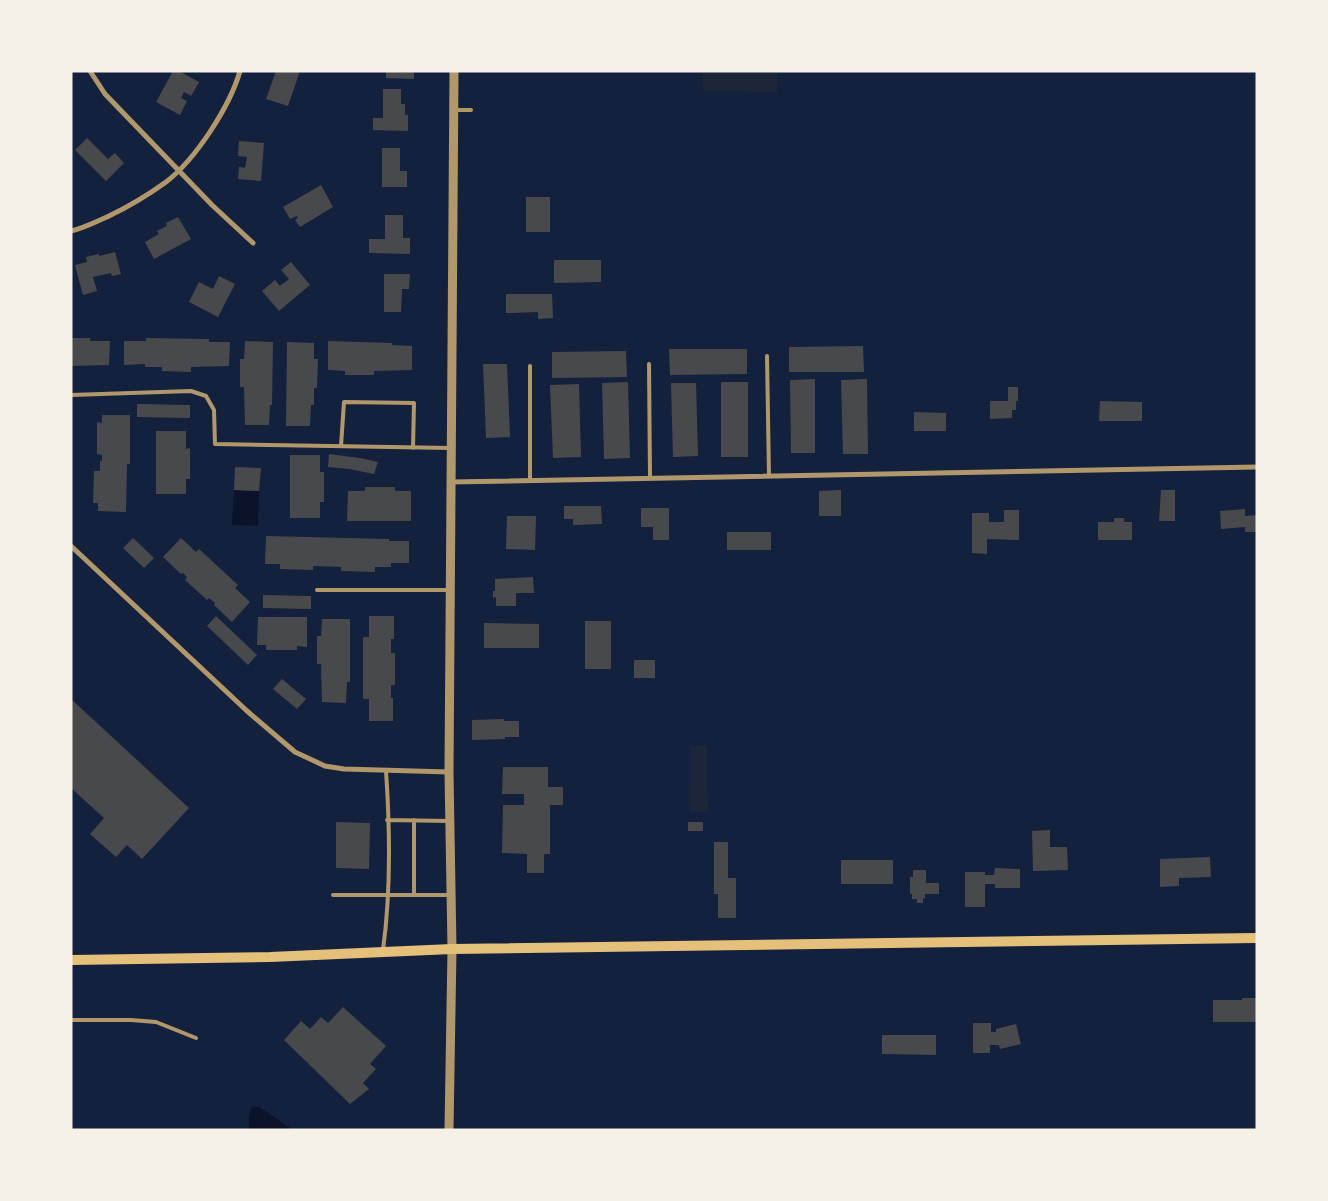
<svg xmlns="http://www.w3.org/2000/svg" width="1328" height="1201" font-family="Cabin,sans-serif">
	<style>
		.green { fill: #1d2539 }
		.water { fill: #0b132b }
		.building { fill: #48494c }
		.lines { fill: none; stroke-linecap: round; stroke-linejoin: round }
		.service { stroke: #b1986c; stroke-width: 4 }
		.minor { stroke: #b1986c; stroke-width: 5 }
		.tertiary { stroke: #b1986c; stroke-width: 9 }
		.secondary { stroke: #e5c07b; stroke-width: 10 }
	</style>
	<rect width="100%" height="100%" fill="#14213d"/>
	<!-- green -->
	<path class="green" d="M703 71H777V92L703 91Z
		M707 745 708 812H691L690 746Z"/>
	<!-- water -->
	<path class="water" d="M234 490 259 491 258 526 232 525Z
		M252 1106 261 1108 293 1130H249V1116Z"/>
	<!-- building -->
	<path class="building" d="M173 71H179L199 82 191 96 184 92 181 98 187 101 180 115 156 102Z
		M276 71H300L288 106 266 99Z
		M386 71H414V79L386 78Z
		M383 89H401V104H405V115H408V131L373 130V118H383Z
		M87 138 108 159 115 153 124 163 106 181 75 150Z
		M239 141 264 143 261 181 238 179 239 167 245 168 247 157 238 156Z
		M382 148H400V171H407V187H382Z
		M321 185 333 207 300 227 295 220 298 218 297 216 290 219 283 207Z
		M526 197H550V232H526Z
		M385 215H403V238H410V254L369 253V239H385Z
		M178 217 191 239 154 259 145 242 159 234 157 231 167 226 166 223Z
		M115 252 121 274 112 276 111 273 93 277 97 291 83 295 75 265 87 262 86 257 99 254V256Z
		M554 260H601V282L554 283Z
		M291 262 310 285 279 311 262 291 275 280 280 286 289 279 281 270Z
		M384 274H410L409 289H402L401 312H384Z
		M219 276 235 284 218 317 189 302 199 282 213 289Z
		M506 294H552L553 318 538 319V312L506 313Z
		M71 338H90V341H110L109 365 71 366Z
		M146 338 209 339V342H230L229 366 191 367V372L162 371V367H145V364L124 365V341H146Z
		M245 341 273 342 272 405H270L269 425H245L244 387H240V359H244Z
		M328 341 392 343V345L412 346V370L374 371V375H345V371L328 370Z
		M287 342 314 343V359H318L317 388H314V405H311L310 426H286Z
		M863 346 864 372H789V347Z
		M669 349H747V374L670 375Z
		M626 351 627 377 552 378V352Z
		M483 364H507L510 437 486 438Z
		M815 379V453H791L790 380Z
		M867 379 868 454H843L841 380Z
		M628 382 630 458 604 459 602 383Z
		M721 382H748V457H721Z
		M671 383H696L698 456 673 457Z
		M579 384 581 457 553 458 550 385Z
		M1008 387H1018V401H1016V410H1012V418L990 419V401H1008Z
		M1100 401 1142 402V421H1099Z
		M137 404 190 405V418L137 417Z
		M914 412 946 413V431H914Z
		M102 415H130V464H127L126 512 98 511V503H93L94 471H100V461H102V455L97 454V422L102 423Z
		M156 431H186V449L190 448V479H186V494H156Z
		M329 454 360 458 378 462 374 474 349 469 328 467Z
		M290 455H320V472H324V502H320V518H290Z
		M235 467 261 468 259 491 234 490Z
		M365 487H395V491H411V521H347L348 491H365Z
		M841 490V516H819V491Z
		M1161 490H1175V521H1159Z
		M564 506H601L602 524 573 525V519H564Z
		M641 508H669V540H653V527H641Z
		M1245 509V516L1257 515V532H1245V527L1221 529 1220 511Z
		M1004 510H1019V540L987 539V554L972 553V513H989V522H1004Z
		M507 516H536L535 550 506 549Z
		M1114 518H1124V522H1132V540H1098V522H1114Z
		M727 532H771V550H727Z
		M266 536 389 539V541H409V563H391V567H375V572L341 571V567L313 566V570L280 569V564H265Z
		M133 538 154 558 144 568 123 548Z
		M181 538 196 552 199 549 238 585 235 588 250 602 232 622 214 605 215 603 209 598 207 600 185 580 187 577 183 573 181 574 163 557Z
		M533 577 534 593H516V606H496V597L493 598V591H495V579Z
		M263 595 311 596V609L263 608Z
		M216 616 257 655 248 665 207 626Z
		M369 616H394V639H391V653H395V685H391V698H393V721H369V699H363V637H369Z
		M258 617H307V647L297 646V650H266V645H257Z
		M322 619H350V682H347L346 703 322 702 321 664H317V636H321Z
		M585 621H611V669H585Z
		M484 623 539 624V648H484Z
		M634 660H655V678H634Z
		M282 679 306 699 297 709 273 689Z
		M71 699 189 808 142 859 127 845 116 857 90 834 104 818 71 788Z
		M504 719V721H519V737H505V739L472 740V720Z
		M503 767H548V787H563V805H550V854H544V873H527V854L502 853 503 805H524V794H502Z
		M336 822 370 823 369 869 336 868Z
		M688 822H703V831H688Z
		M1050 830V847H1067L1068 870 1033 871 1032 831Z
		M714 842H728V878H736V918H718V894H714Z
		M1210 857 1211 877 1179 878V886L1160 887V859Z
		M841 860H893V884H841Z
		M995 868 1020 869V888H995V884H985V907H965V872H985V875H994Z
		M913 870H926V883H939V894H925V899L923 898V903H917V899H912V894H910V877H913Z
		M1242 998H1257V1022H1213V1000H1242Z
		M343 1007 386 1046 370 1064 376 1069 363 1083 369 1089 350 1104 284 1040 301 1021 310 1029 321 1017 328 1023Z
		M973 1023H991V1032H996V1029L1016 1024 1021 1044 1000 1049 999 1045H990V1053H973Z
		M882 1035H936V1055L882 1054Z"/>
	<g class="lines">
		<!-- service -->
		<path class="service" d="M454 110H471
			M767 356 769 476
			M649 364 650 478
			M71 395 191 391 206 396 214 410 215 444 451 448
			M341 446 344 402 414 403 413 448
			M530 480V366
			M317 590H450
			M387 820 450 821
			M414 820V895
			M333 895H450
			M383 950C391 892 390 829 386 771
			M71 1020H131L156 1022 196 1038"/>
		<!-- minor -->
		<path class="minor" d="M90 71 105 94 212 205 253 243
			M71 231C84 228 95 222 107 217 128 207 148 195 166 182 196 159 230 106 240 71
			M451 482 1257 467
			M71 546 247 711 295 752 325 766 344 769 449 772"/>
		<!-- tertiary -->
		<path class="tertiary" d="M449 1130 452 949 449 772 454 71"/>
		<!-- secondary -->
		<path class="secondary" d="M71 960 270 957 452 949 1257 938"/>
	</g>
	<!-- border -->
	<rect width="1328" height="1201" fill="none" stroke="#f6f1e7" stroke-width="145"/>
</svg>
